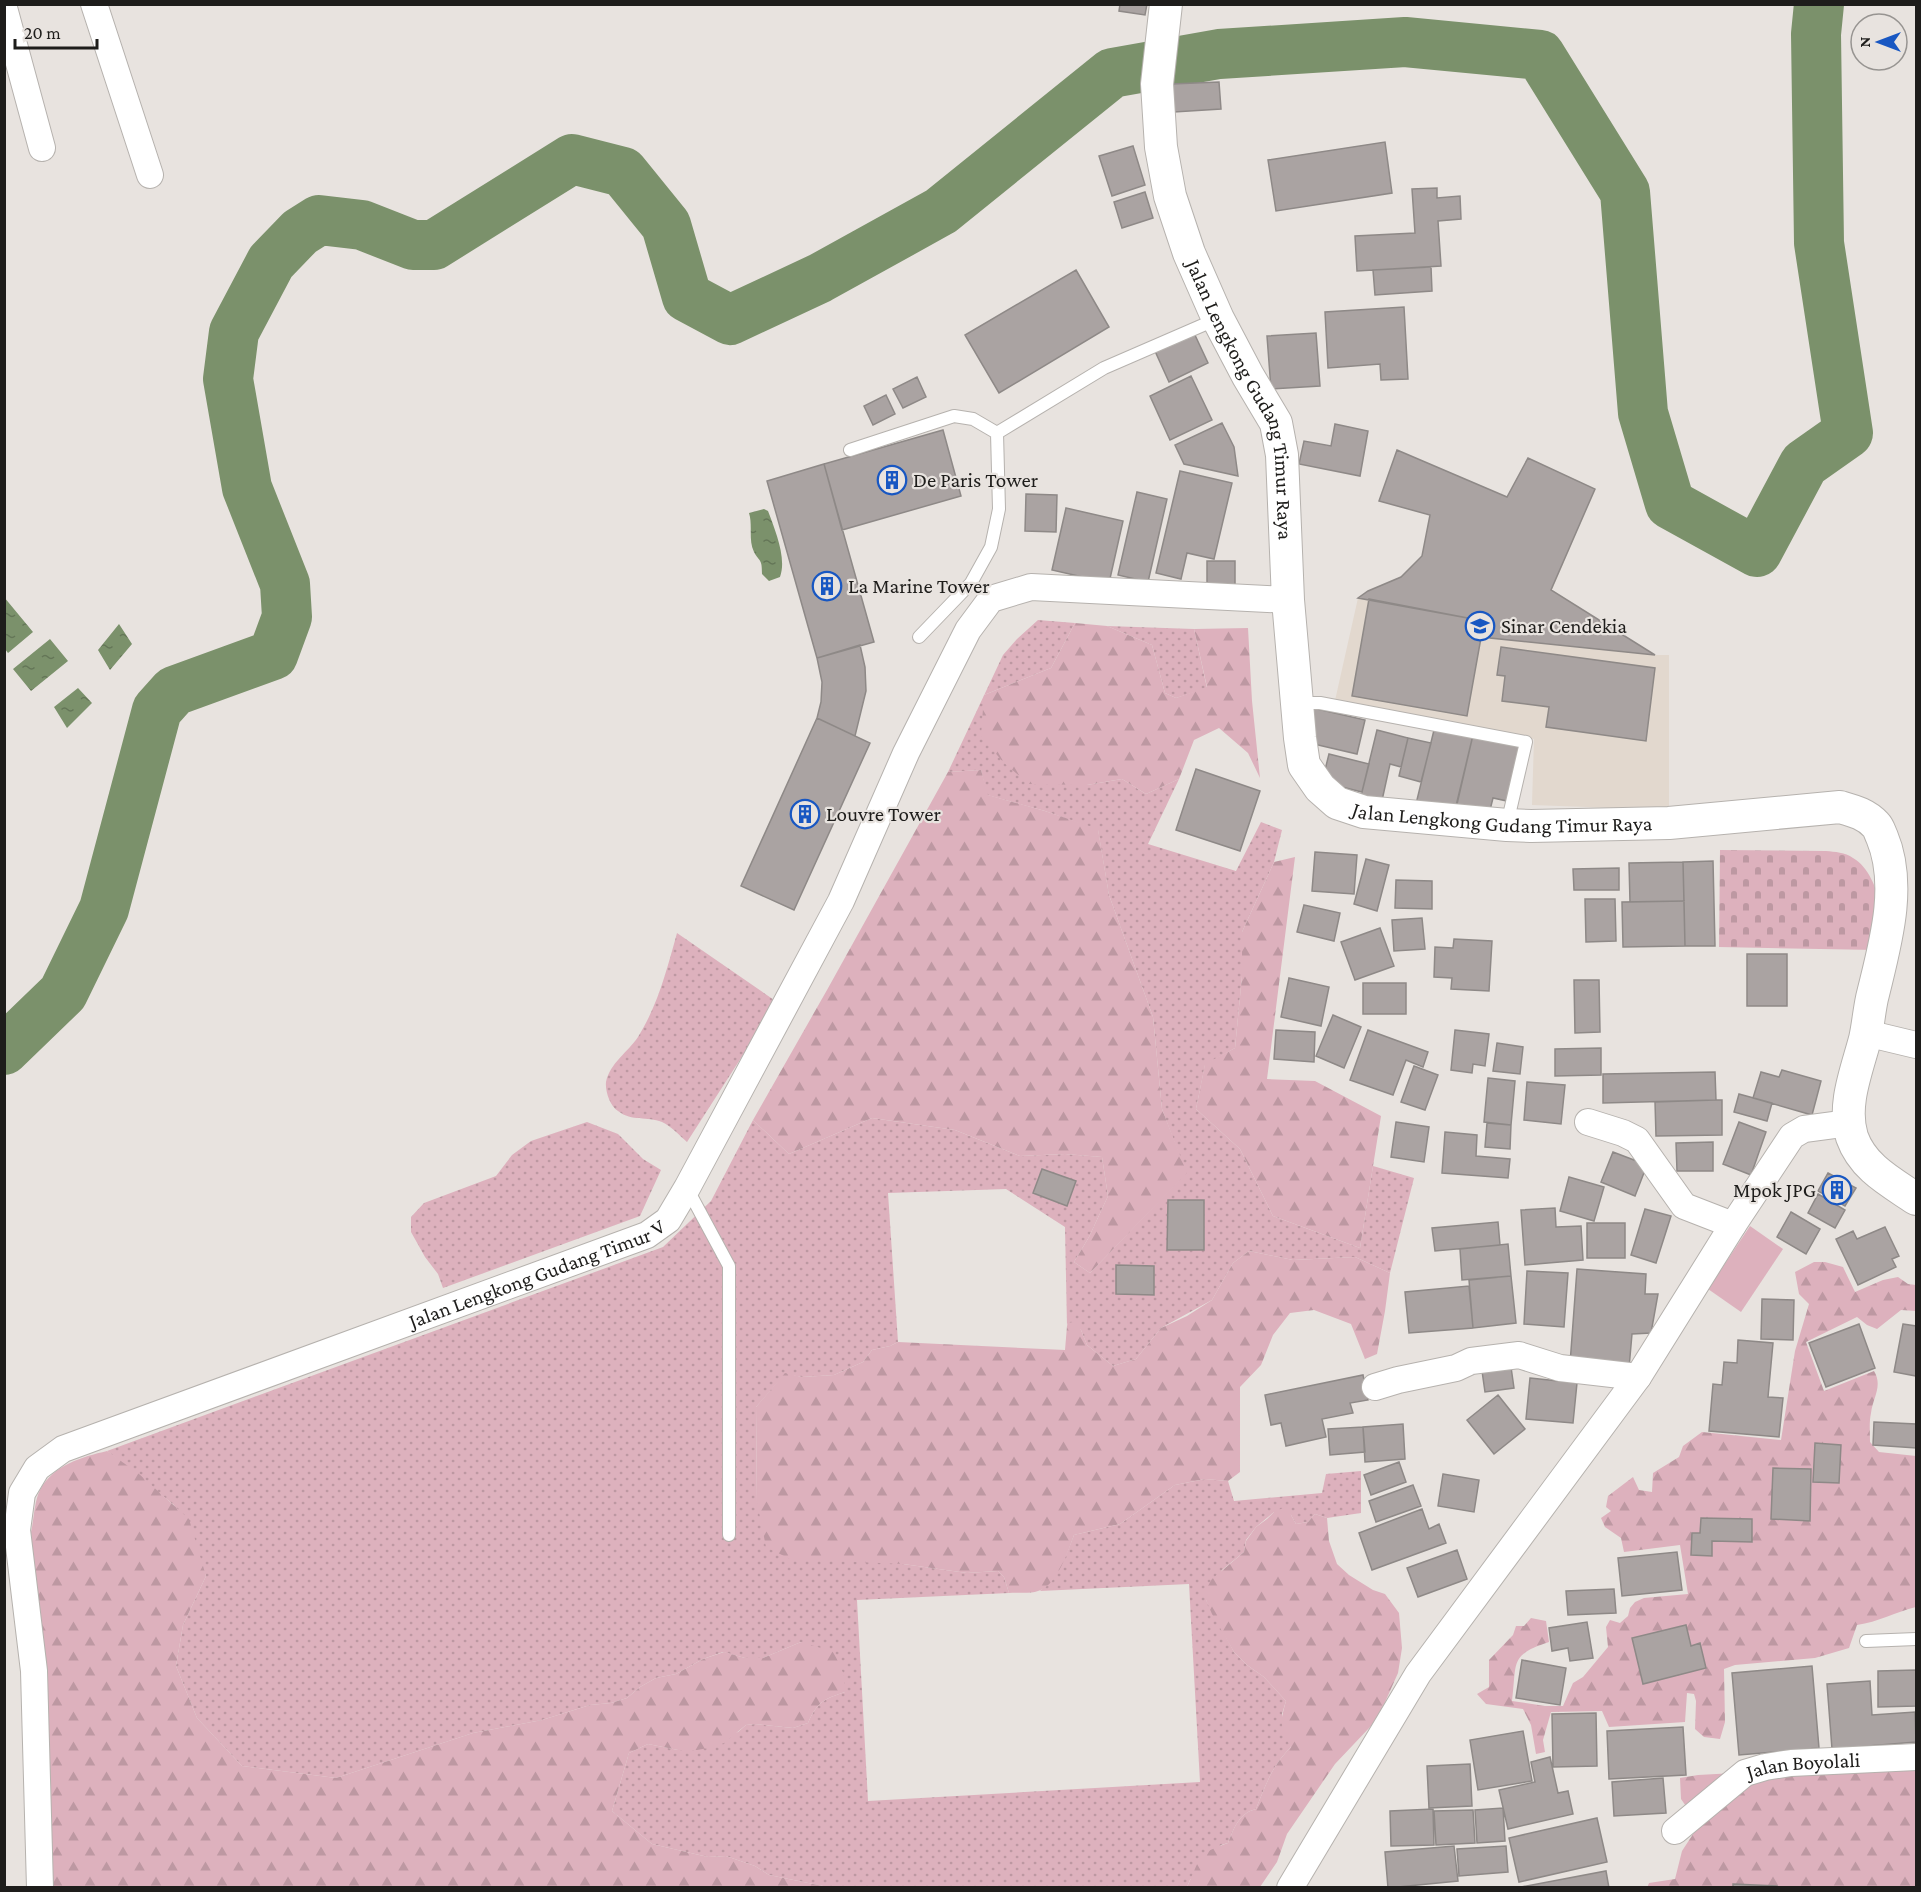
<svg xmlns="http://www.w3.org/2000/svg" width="1921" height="1892" font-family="'Crimson Pro',serif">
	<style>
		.built { fill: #e2d8ce }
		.grass { fill: url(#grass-dots) }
		.forest { fill: url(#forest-firs) }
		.cemetery { fill: url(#cemetery-stones) }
		.pitch { fill: #ddb1bd }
		.water { fill: url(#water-ripples) }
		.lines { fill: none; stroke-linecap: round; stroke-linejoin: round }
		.river { stroke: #7b916b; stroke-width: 50 }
		.building { fill: #aaa3a2; stroke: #8e8987; stroke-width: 1.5 }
		.service-casing { stroke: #b6b2ae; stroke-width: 14 }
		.minor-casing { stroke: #b6b2ae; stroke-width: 28 }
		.tertiary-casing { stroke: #b6b2ae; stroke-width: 34 }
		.service { stroke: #fff; stroke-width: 12 }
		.minor { stroke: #fff; stroke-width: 26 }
		.tertiary { stroke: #fff; stroke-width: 32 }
		.labels { text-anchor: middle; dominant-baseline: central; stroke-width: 4.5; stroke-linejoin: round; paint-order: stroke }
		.street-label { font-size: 21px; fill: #1e1d1b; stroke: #e8e3df }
		.poi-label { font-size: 21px; fill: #1e1d1b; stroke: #e8e3df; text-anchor: start }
	</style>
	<defs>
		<pattern id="grass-dots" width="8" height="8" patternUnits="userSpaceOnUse" patternTransform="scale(1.5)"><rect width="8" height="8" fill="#ddb1bd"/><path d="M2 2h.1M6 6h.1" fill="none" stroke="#bd98a2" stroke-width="1.8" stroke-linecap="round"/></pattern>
		<pattern id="forest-firs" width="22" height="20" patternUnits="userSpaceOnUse" patternTransform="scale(1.5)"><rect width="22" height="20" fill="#ddb1bd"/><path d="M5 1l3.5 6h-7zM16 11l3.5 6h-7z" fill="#bd98a2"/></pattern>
		<pattern id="cemetery-stones" width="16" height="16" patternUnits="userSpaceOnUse" patternTransform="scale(1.5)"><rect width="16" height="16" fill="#ddb1bd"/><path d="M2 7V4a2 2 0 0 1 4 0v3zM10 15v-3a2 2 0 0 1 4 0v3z" fill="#bd98a2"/></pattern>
		<pattern id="water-ripples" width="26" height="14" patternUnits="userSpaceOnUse" patternTransform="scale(1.5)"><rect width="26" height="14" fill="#7b916b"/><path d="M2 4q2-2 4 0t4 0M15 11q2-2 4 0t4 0" fill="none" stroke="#647657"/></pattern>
	</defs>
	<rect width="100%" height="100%" fill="#e8e3df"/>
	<!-- built -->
	<path class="built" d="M1397 450 1507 497 1528 458 1595 489 1552 590 1655 655H1669V810L1532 805 1534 739 1334 705 1358 598 1368 591 1401 577 1422 556 1430 515 1379 501Z"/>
	<!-- grass -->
	<path class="grass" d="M1038 620 1075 623 1051 668 984 695 1087 785 1122 779 1146 794 1179 779 1148 844 1236 871 1261 822 1282 830 1274 862 1242 932V976L1235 1048 1205 1065 1196 1109 1240 1149 1273 1216 1360 1248 1373 1166 1414 1178 1390 1273 1355 1257 1293 1260 1249 1251 1233 1263 1212 1300 1161 1328 1136 1359 1113 1366 1087 1345 1081 1330 1068 1323 1067 1326 1065 1227 1006 1189 888 1193 898 1342 890 1346 872 1350 863 1362 834 1375 802 1377 785 1374 756 1407 757 1502 903 1564 967 1573 998 1571 1004 1577 1009 1593 857 1600 868 1801 1200 1782 1189 1584 1040 1591C1059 1573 1065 1559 1074 1535L1120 1524 1175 1485 1205 1479 1228 1481 1234 1501 1322 1493 1326 1474 1361 1471V1513L1327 1518 1315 1514 1308 1522 1296 1524 1291 1515 1274 1512 1256 1527 1246 1540 1244 1552 1222 1570 1206 1600 1234 1652 1247 1665 1264 1677 1286 1701 1282 1714 1291 1747C1272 1766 1266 1784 1256 1809 1239 1813 1234 1828 1228 1843L1221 1845 1190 1880 1187 1887H824L823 1886 769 1875 755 1866 726 1856 708 1857 652 1844 612 1811 629 1753 648 1744 678 1750 738 1732 746 1725 755 1724 793 1728 808 1723C817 1702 824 1699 845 1692L801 1642 763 1658H745L723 1652 703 1659 676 1674 656 1678 640 1687 627 1698 611 1703 590 1705 542 1720 473 1733 336 1778 242 1766 197 1718 176 1666 183 1625 206 1576 174 1505 107 1451 663 1247 711 1201 753 1120 789 1154 872 1118 955 1130 1020 1156 1065 1154 1102 1157 1108 1196 1089 1237 1074 1262 1090 1273 1186 1173 1162 1109 1153 1017 1109 895 1098 830 1045 811 987 795 981 770 948 772 1003 655 1017 639Z
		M1107 626 1194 629 1207 688 1176 698 1165 693 1152 645Z
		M677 933 777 1002 687 1142C680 1136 671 1126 662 1122 647 1116 632 1122 618 1111 610 1106 605 1091 606 1082 610 1063 628 1052 638 1037 658 1005 667 969 677 933Z
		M587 1122 618 1134 643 1159 661 1170 640 1216 443 1288 438 1274 425 1257 411 1232V1217L424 1203 496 1176 512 1155 531 1141Z"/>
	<!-- forest -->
	<path class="forest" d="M1075 623 1107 626 1152 645 1165 693 1176 698 1207 687 1194 629 1248 628 1252 701 1260 778 1248 753 1219 728 1194 740 1179 779 1146 794 1122 779 1087 785 1029 784 1003 762 981 736 984 695 1051 668Z
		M981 770 988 795 1045 811 1098 829 1109 895 1153 1017 1162 1109 1187 1173 1090 1273 1074 1262 1089 1237 1108 1196 1102 1157 1065 1154 1020 1156 955 1130 872 1118 789 1154 753 1120 827 990 948 772Z
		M1295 857 1267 1079 1315 1081 1381 1116 1360 1248 1273 1216 1240 1149 1196 1109 1205 1064 1235 1048 1242 976V932L1274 862Z
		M1249 1251 1293 1260 1355 1257 1390 1273 1385 1311 1377 1354 1365 1359 1351 1324 1314 1310 1290 1313 1273 1335 1261 1365 1240 1387V1472L1228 1481 1205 1479 1175 1485 1120 1524 1074 1535C1068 1551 1057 1586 1038 1591 1030 1594 1018 1592 1009 1593L1004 1577 998 1571 967 1573 903 1564 790 1559 766 1547 757 1502 756 1407 785 1373 802 1377 834 1375 863 1362 872 1350 890 1346 898 1342 1065 1350 1067 1326 1068 1323 1073 1322 1081 1330 1087 1345 1113 1366 1136 1359 1161 1328 1187 1316 1212 1300 1233 1263Z
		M1814 1262H1825L1843 1267 1855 1292 1883 1280 1898 1277 1908 1284 1916 1285V1311L1901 1310 1877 1329 1867 1325 1857 1317 1806 1342 1824 1391 1874 1371C1883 1386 1873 1397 1871 1413 1869 1422 1870 1432 1870 1442L1879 1452 1916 1456V1607C1896 1612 1878 1622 1857 1625L1849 1648 1815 1658 1735 1665 1724 1669 1725 1722 1720 1739 1704 1737 1695 1729 1696 1701 1694 1694 1687 1693 1685 1722 1609 1727 1602 1711 1551 1712 1543 1740 1545 1752 1536 1754 1531 1725 1523 1709 1486 1704 1477 1694 1489 1687V1660L1513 1635 1516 1626H1524L1531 1618 1546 1621 1549 1642C1509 1655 1517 1662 1512 1701L1545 1706H1563L1573 1683 1583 1677 1608 1647 1606 1627 1610 1620 1620 1623 1628 1616 1630 1608 1635 1602 1644 1598 1688 1594 1680 1545 1624 1552 1621 1538 1605 1527 1601 1518 1611 1511 1606 1507 1608 1496 1633 1477 1639 1490 1652 1492 1653 1473 1679 1457 1683 1446 1702 1432 1781 1440 1795 1351 1809 1304 1799 1294 1795 1272Z
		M107 1451 139 1474 189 1519 206 1576 183 1625 176 1666 197 1718 242 1766 336 1778 473 1733 542 1720 590 1705 611 1703 627 1698 640 1687 656 1678 676 1674 703 1659 724 1652 745 1658H763L801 1642 834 1652 844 1675 845 1692C824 1699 817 1702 808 1723L793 1728 755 1724 746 1725 724 1743 714 1747 697 1750H678L648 1744 629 1753 612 1811 652 1844 708 1857 726 1856 755 1866 769 1875 823 1886 824 1887H51L31 1532C34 1520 34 1502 40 1490 53 1465 82 1457 107 1451Z
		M1283 1508 1291 1515 1296 1524 1308 1522 1315 1514 1327 1518 1329 1541 1337 1564 1349 1575 1373 1590 1385 1594 1399 1613 1402 1648 1398 1673 1382 1709 1371 1726 1335 1764 1287 1834 1277 1862 1260 1887H1187C1201 1859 1195 1854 1228 1843 1234 1828 1239 1813 1256 1809 1266 1784 1272 1766 1291 1747 1280 1729 1280 1721 1286 1701L1264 1677 1247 1665 1234 1652 1212 1614 1206 1600 1205 1591 1212 1579 1244 1552 1246 1541 1256 1527 1267 1519 1274 1512Z
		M1916 1763V1887L1647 1888 1649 1883 1675 1879 1682 1851 1699 1825 1681 1799 1680 1778 1698 1775Z"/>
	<!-- cemetery -->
	<path class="cemetery" d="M1720 850 1826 851C1835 852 1845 852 1853 858 1868 866 1878 890 1880 907 1882 920 1877 936 1876 950L1719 947Z"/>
	<!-- pitch -->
	<path class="pitch" d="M1750 1226 1783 1249 1741 1312 1708 1289Z"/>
	<!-- water -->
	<path class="water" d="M764 509 768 511C775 530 787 558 780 577L769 581 762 574C762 558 760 563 754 552 748 540 753 525 749 513Z
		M4 597 33 632 8 653 5 649Z
		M119 624 132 644 110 670 98 650Z
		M50 639 68 661 31 691 13 669Z
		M78 688 92 703 67 728 54 707Z"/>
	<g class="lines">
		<!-- river -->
		<path class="river" d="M4 1050 63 993 104 909 157 710 174 691 273 655 287 617 285 584 247 488 228 379 234 332 271 262 300 232 319 220 362 225 413 245H434L572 159 623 172 666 225 687 297 730 320 820 278 941 211 1112 73 1219 54 1405 42 1540 55 1625 192 1643 413 1670 504 1757 552 1804 464 1848 433 1819 243 1816 34 1819 4"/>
	</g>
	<!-- building -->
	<path class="building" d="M1120 4H1147L1145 15 1119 11Z
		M1219 82 1221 109 1174 112 1172 84Z
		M1385 142 1392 193 1276 211 1268 160Z
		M1133 146 1145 185 1112 196 1099 156Z
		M1437 188V198L1460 196 1461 219 1438 221 1441 266 1357 271 1355 236 1415 233 1412 189Z
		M1145 192 1153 218 1122 228 1114 202Z
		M1431 267 1432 291 1375 295 1373 270Z
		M1076 270 1109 327 999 393 965 335Z
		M1404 307 1408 379 1381 380 1380 364 1328 368 1325 312Z
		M1194 333 1208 363 1169 382 1155 351Z
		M1316 333 1320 386 1271 389 1267 336Z
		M1191 376 1212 420 1170 440 1150 396Z
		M917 377 926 397 903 408 893 389Z
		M886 395 895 414 873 425 864 406Z
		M1222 423 1234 447 1238 476 1184 464 1175 445Z
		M1335 424 1368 431 1360 476 1299 464 1304 441 1331 446Z
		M943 430 961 496 842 530 824 464Z
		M1397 450 1507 497 1528 458 1595 489 1551 590 1655 655 1490 638 1491 629H1483L1484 621 1358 598 1368 591 1401 577 1422 556 1430 515 1379 501Z
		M824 464 874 642 817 658 767 481Z
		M1180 471 1232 483 1214 559 1187 553 1181 579 1156 573Z
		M1137 492 1167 499 1148 582 1118 575Z
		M1026 494 1057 495 1056 532 1025 531Z
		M1066 508 1123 521 1109 583 1052 570Z
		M1207 561H1235V590H1207Z
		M1369 599 1484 621 1467 716 1352 696Z
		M860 645 865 667 866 691 855 736 817 718 821 702 822 682 817 658Z
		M1501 647 1655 668 1646 741 1546 727 1549 707 1502 701 1505 676 1497 675Z
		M1313 708 1365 720 1357 754 1305 742Z
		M817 718 870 743 794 910 741 886Z
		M1435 726 1473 735 1454 817 1415 808Z
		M1377 730 1408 738 1401 767 1390 764 1381 805 1360 800Z
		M1473 735 1520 746 1507 801 1493 798 1489 814 1456 806Z
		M1408 738 1431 743 1421 782 1399 776Z
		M1329 754 1369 764 1362 792 1322 782Z
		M1196 769 1260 791 1240 851 1176 830Z
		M1315 852 1357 855 1354 894 1312 891Z
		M1366 859 1389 865 1377 911 1354 904Z
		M1713 861 1715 946H1685L1683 862Z
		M1683 862 1684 901 1630 902 1629 863Z
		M1619 868V890H1574L1573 869Z
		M1396 880 1432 881V909L1395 908Z
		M1585 899H1615L1616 941 1586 942Z
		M1684 901 1685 946 1623 947 1622 902Z
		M1304 905 1340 913 1334 941 1297 932Z
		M1422 918 1425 949 1394 951 1392 920Z
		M1380 928 1394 966 1355 980 1341 942Z
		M1454 939 1492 941 1489 991 1451 989 1452 978 1434 977 1435 947 1453 948Z
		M1747 954H1787V1006H1747Z
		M1289 978 1329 987 1321 1026 1281 1017Z
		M1574 980H1599L1600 1032 1575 1033Z
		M1363 983H1406V1014H1363Z
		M1333 1015 1361 1027 1344 1068 1316 1056Z
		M1276 1030 1315 1032 1314 1062 1274 1059Z
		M1368 1030 1428 1052 1423 1067 1406 1060 1393 1095 1350 1080Z
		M1455 1030 1489 1034 1485 1066 1473 1064 1472 1073 1451 1070Z
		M1497 1043 1523 1047 1520 1074 1493 1071Z
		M1601 1048V1075L1555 1076V1049Z
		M1414 1066 1438 1075 1425 1110 1401 1102Z
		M1782 1070 1821 1081 1812 1115 1753 1098 1761 1072 1779 1077Z
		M1715 1072 1716 1100 1603 1103V1074Z
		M1488 1078 1515 1081 1511 1125 1484 1122Z
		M1527 1082 1565 1085 1561 1124 1524 1120Z
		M1739 1094 1772 1103 1767 1121 1734 1112Z
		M1716 1100H1722V1135L1656 1136 1655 1102Z
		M1396 1122 1429 1127 1424 1162 1391 1157Z
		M1739 1122 1766 1132 1751 1175 1723 1164Z
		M1487 1123 1511 1125 1510 1149 1485 1147Z
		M1445 1132 1477 1135 1476 1156 1510 1159 1508 1178 1442 1173Z
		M1713 1142V1171H1677L1676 1143Z
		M1613 1152 1647 1165 1635 1196 1601 1182Z
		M1042 1169 1076 1181 1067 1206 1033 1193Z
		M1828 1173 1856 1188 1845 1206 1818 1191Z
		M1569 1177 1604 1187 1594 1221 1560 1211Z
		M1818 1194 1845 1210 1835 1228 1808 1213Z
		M1168 1200H1204V1250H1167Z
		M1555 1208 1556 1227 1581 1226 1583 1260 1525 1265 1521 1210Z
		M1645 1209 1671 1216 1656 1263 1631 1255Z
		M1791 1212 1820 1229 1806 1254 1777 1237Z
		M1498 1222 1500 1245 1435 1251 1432 1228Z
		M1587 1223H1625V1258H1587Z
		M1885 1227 1899 1256 1892 1259 1896 1267 1858 1285 1836 1239 1853 1231 1857 1239Z
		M1508 1244 1511 1276 1462 1280 1460 1249Z
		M1116 1265 1154 1266V1295L1116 1294Z
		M1577 1269 1646 1274 1645 1294H1658L1651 1333 1632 1334 1629 1368 1570 1364Z
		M1527 1271 1568 1273 1564 1327 1524 1324Z
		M1511 1276 1516 1323 1473 1328 1469 1280Z
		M1469 1286 1473 1328 1409 1333 1405 1292Z
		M1762 1299 1794 1300 1793 1340 1761 1339Z
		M1859 1324 1875 1368 1826 1387 1809 1343Z
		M1903 1324 1916 1326V1376L1894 1372Z
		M1738 1340 1773 1343 1768 1397 1783 1398 1779 1437 1709 1431 1713 1384 1722 1385 1724 1362 1737 1363Z
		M1510 1360 1514 1388 1485 1392 1481 1364Z
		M1363 1375 1368 1400 1350 1403 1353 1413 1322 1419 1326 1437 1286 1446 1281 1423 1271 1425 1265 1395Z
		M1530 1378 1577 1383 1573 1423 1526 1419Z
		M1498 1395 1525 1429 1494 1454 1467 1420Z
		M1874 1422 1916 1424V1448L1873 1445Z
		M1403 1424 1405 1459 1365 1462 1363 1427Z
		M1363 1427 1365 1452 1330 1455 1328 1429Z
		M1815 1443 1841 1445 1839 1483 1813 1482Z
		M1399 1462 1406 1482 1371 1495 1364 1475Z
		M1773 1468 1811 1469 1810 1521 1771 1519Z
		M1443 1474 1479 1480 1474 1512 1438 1506Z
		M1413 1485 1421 1506 1376 1522 1369 1501Z
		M1422 1509 1429 1529 1439 1524 1446 1543 1372 1570 1359 1533Z
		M1701 1518 1752 1519V1542L1712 1541V1556L1691 1555 1692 1533H1700Z
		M1457 1550 1467 1579 1418 1597 1407 1568Z
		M1677 1552 1682 1590 1622 1596 1618 1558Z
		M1614 1589 1616 1613 1568 1615 1566 1591Z
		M1587 1622 1593 1658 1570 1661 1568 1648 1552 1651 1549 1628Z
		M1686 1625 1691 1646 1700 1643 1706 1668 1643 1684 1632 1638Z
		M1522 1660 1566 1668 1560 1705 1516 1698Z
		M1812 1666 1819 1748 1739 1755 1732 1673Z
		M1916 1670V1706L1878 1707V1671Z
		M1870 1681 1872 1715 1915 1712 1916 1742 1832 1749 1827 1684Z
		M1596 1713 1597 1766 1553 1767 1552 1714Z
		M1683 1727 1686 1775 1609 1779 1607 1731Z
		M1523 1731 1532 1781 1478 1790 1470 1740Z
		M1550 1757 1558 1793 1568 1791 1573 1814 1508 1829 1499 1790 1535 1782 1531 1762Z
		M1470 1764 1472 1806 1429 1808 1427 1766Z
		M1663 1778 1666 1813 1614 1816 1612 1782Z
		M1503 1808 1505 1841 1477 1843 1475 1810Z
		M1433 1809 1434 1845 1391 1846 1390 1811Z
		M1473 1810 1475 1843 1436 1845 1434 1811Z
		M1597 1818 1607 1862 1519 1882 1509 1838Z
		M1454 1846 1458 1881 1388 1888 1385 1852Z
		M1506 1846 1508 1872 1459 1876 1457 1849Z
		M1606 1871 1609 1888H1516Z
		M1733 1884 1777 1886V1888H1733Z"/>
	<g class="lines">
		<!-- service casing -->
		<g class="service-casing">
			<path id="service" d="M850 450 954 416 973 419 997 433
				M919 637 971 583 991 547 999 509 997 433 1104 368 1217 319
				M1298 703H1320L1526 742 1507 824
				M687 1188 729 1266V1535
				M1866 1641 1916 1639"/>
		</g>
		<!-- minor casing -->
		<g class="minor-casing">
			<g id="minor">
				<path d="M94 4 150 175"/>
				<path d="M4 8 42 148"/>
				<path d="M1866 1033 1916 1045"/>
				<path d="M1588 1122 1623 1133 1637 1140 1684 1206 1733 1225"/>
				<path d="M1375 1387 1398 1380 1456 1368 1471 1361 1519 1355 1560 1368 1638 1377"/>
				<path id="s1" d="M1675 1831 1745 1773 1765 1767 1791 1763 1916 1757"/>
				<path id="s2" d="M40 1888 34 1671 17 1530 22 1493 37 1468 63 1449 647 1235 668 1220 687 1188 841 901 906 753 968 630 991 599 1031 587 1288 600"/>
				<path d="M1290 1888 1418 1674 1638 1377 1733 1225 1792 1136 1804 1129 1849 1123"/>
			</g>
		</g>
		<!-- tertiary casing -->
		<g class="tertiary-casing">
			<g id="tertiary">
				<path id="s3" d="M1166 4 1157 84 1161 147 1170 196 1189 253 1218 319 1248 376 1276 423 1282 455 1288 600 1300 738 1304 765 1320 788 1337 803 1364 812 1507 825 1531 826 1669 823 1840 807C1854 811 1866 814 1876 825 1879 828 1880 833 1882 837 1903 887 1884 948 1872 998 1869 1012 1868 1026 1865 1039 1857 1070 1842 1105 1852 1137 1863 1168 1891 1182 1916 1199"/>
			</g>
		</g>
		<!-- service -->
		<use href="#service" class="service"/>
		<!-- minor -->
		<use href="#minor" class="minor"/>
		<!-- tertiary -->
		<use href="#tertiary" class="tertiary"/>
	</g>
	<!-- icons -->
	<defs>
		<g id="building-ring" transform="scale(1.5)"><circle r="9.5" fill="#e8e3df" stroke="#1857c2" stroke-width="1.5"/><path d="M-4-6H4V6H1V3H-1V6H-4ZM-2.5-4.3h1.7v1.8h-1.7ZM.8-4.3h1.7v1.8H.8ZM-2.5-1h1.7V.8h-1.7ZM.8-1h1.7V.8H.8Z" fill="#1857c2"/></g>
		<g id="school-ring" transform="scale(1.5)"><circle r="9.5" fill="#e8e3df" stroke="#1857c2" stroke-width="1.5"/><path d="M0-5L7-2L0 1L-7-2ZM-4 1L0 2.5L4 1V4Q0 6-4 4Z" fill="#1857c2"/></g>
	</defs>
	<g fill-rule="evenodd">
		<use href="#building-ring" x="892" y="480"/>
		<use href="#building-ring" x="827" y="586"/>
		<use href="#school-ring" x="1480" y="626"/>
		<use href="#building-ring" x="805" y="814"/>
		<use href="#building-ring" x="1837" y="1190"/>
	</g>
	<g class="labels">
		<!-- street labels -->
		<g class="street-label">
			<text stroke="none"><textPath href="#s3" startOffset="412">Jalan Lengkong Gudang Timur Raya</textPath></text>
			<text stroke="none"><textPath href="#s3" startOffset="1006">Jalan Lengkong Gudang Timur Raya</textPath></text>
			<text stroke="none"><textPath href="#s2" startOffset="963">Jalan Lengkong Gudang Timur V</textPath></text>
			<text stroke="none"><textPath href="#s1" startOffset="150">Jalan Boyolali</textPath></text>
		</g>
		<!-- poi labels -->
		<g class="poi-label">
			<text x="913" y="480">De Paris Tower</text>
			<text x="848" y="586">La Marine Tower</text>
			<text x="1501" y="626">Sinar Cendekia</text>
			<text x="826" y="814">Louvre Tower</text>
			<text x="1816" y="1190" text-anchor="end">Mpok JPG</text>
		</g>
	</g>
	<!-- border -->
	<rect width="1921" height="1892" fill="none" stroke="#1e1d1b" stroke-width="12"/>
	<!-- north arrow -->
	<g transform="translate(1879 42) rotate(270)"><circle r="28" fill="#e8e3df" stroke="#979491" stroke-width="1.5"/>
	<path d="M0-4.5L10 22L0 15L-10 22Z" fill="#1857c2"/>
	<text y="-9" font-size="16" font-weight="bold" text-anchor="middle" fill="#1e1d1b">N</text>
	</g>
	<!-- scale -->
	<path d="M15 39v9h82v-9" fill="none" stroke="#1e1d1b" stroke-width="3"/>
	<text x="24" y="39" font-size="18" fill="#1e1d1b" stroke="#e8e3df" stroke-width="4.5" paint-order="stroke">20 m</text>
</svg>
